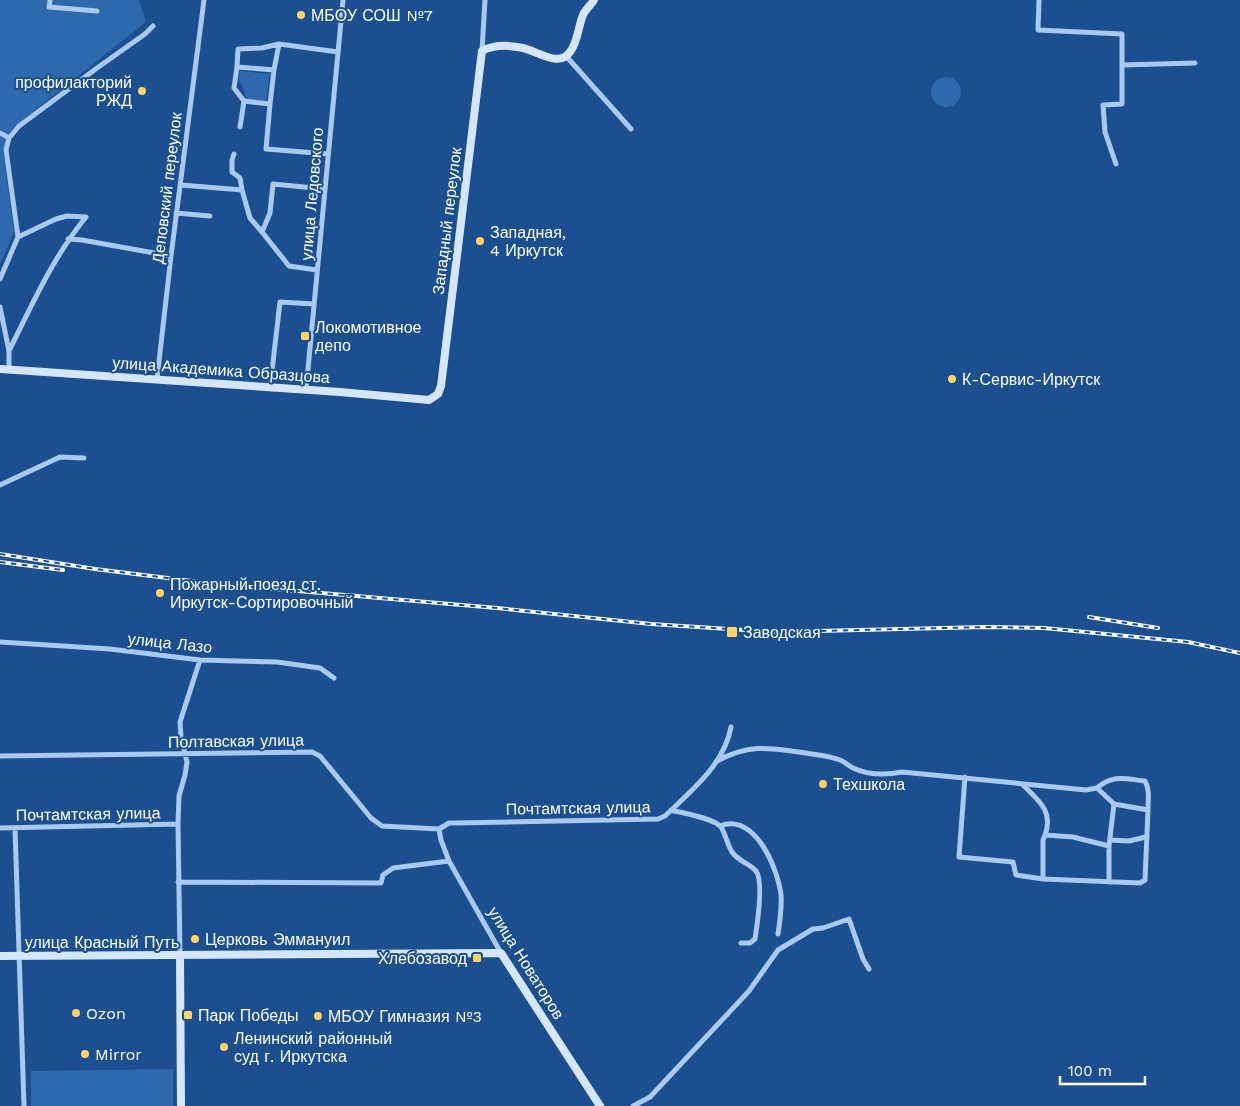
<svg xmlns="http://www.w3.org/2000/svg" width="1240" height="1106" font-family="'Work Sans',sans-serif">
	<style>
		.park { fill: #2e69ad }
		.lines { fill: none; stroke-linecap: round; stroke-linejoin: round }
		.street { stroke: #a9c9ee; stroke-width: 5 }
		.secondary { stroke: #d6e6fa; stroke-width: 8 }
		.rail-casing { stroke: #fff; stroke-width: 4 }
		.rail { stroke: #1b4f8f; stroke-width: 2; stroke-dasharray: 5.5; stroke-linecap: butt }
		.poi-dot { fill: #ffd166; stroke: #1b4f8f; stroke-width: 2 }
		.labels { text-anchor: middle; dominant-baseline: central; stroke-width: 4; stroke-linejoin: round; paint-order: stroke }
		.poi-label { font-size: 16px; fill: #fff; stroke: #1b4f8f; text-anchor: start }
		.street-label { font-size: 16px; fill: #fff; stroke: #1b4f8f }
	</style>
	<rect width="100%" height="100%" fill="#1b4f8f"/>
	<!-- park -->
	<path class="park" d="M0 0H139L146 22 16 125 8 134 0 131Z
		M240 71 270 74 266 101 247 99 239 79Z
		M931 92a15 15 0 1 1 30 0a15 15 0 1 1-30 0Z
		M0 137 7 140 3 151 14 233 0 264Z
		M173 1069V1106H31V1071Z"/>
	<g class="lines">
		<!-- street -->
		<path class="street" d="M50 0 49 7 97 11
			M1039 0 1038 30 1122 34V65L1195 63
			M279 44 338 52
			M482 51 485 0
			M566 56 631 129
			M237 67 238 49 262 48 279 44 274 70
			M244 101 234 88 237 67 274 70 270 104
			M240 127 244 101 270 104 266 149 328 154
			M0 133 9 138
			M1116 164 1105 132 1103 105 1122 104V65
			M181 185 242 190 240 178 232 172V160L234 154
			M242 190 250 218 262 232 270 213 273 184 325 189
			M176 213 210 216
			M262 232 289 266 317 270
			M68 239 82 240 171 256
			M0 279 18 237
			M0 307 9 351V370
			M9 351C32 305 53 257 86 217L67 216 56 219 18 237 6 150 9 138 19 126 97 68 145 34 153 26
			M157 379 171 256 204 0
			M270 388 280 302 314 304
			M306 390 343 0
			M0 485 60 457 84 458
			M0 642 110 649 200 660 277 662 320 668 334 678
			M0 756 312 752 320 756 371 818 382 826 439 829
			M717 761C751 743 770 748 806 753 817 755 830 756 840 760 845 762 849 766 853 768 868 775 887 775 902 772L1086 790 1097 788 1114 804 1109 846 1073 837 1045 835 1043 840V879L1140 883 1145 880 1148 810
			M965 777 959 857 1013 862 1016 875 1043 879
			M1023 785C1038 800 1054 811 1045 835
			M1097 788C1113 774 1126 779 1145 781 1150 790 1148 799 1148 810L1114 804
			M671 810C682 813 714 818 721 827 726 835 727 844 732 852 738 861 749 863 756 871 764 881 757 926 755 939L750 943H741
			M720 826C755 812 778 869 781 895 782 908 780 921 778 934
			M0 828 178 824
			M15 828 24 1106
			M439 829 449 823H455L658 819 665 816C691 791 724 765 731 727
			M439 829 441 840 449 861 501 953
			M1110 840 1129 841 1146 837
			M178 882 381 883 383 875 393 868 449 861
			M1109 882V846
			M180 955 178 824 179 796 185 775 187 762 181 737 180 722 200 660
			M633 1106 650 1097 749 991 778 950 813 929 823 928 849 919 863 959 869 969"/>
		<!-- secondary -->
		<path class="secondary" d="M0 369 340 392 429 400 438 394 441 386 482 51C495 44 509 45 523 48 537 51 559 68 570 52 578 42 578 27 583 15 585 10 591 5 594 0
			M180 955 181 1106
			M0 956 501 953 600 1106"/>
		<!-- rail casing -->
		<g class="rail-casing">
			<path id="rail" d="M0 554 95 569 216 584 497 608 651 624 775 632 986 627 1044 628 1188 642 1240 653
				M0 562 63 570
				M1089 617 1158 628"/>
		</g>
		<!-- rail -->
		<use href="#rail" class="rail"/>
	</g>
	<!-- markers -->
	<g class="poi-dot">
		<circle cx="301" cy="15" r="5"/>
		<circle cx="142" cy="91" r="5"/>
		<circle cx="480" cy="241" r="5"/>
		<rect x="300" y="331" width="10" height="10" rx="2.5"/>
		<circle cx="952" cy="379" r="5"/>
		<circle cx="160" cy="593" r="5"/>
		<rect x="726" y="626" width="12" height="12" rx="2.5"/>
		<circle cx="823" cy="784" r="5"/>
		<circle cx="195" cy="939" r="5"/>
		<rect x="472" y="953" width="10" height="10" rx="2.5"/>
		<circle cx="76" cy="1013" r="5"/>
		<rect x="183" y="1010" width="10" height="10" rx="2.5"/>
		<circle cx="318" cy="1016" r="5"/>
		<circle cx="224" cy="1047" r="5"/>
		<circle cx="85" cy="1054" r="5"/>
	</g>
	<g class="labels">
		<!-- poi labels -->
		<g class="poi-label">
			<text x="311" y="15">МБОУ СОШ №7</text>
			<text x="132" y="82" text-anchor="end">профилакторий<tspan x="132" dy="18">РЖД</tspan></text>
			<text x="490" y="232">Западная,<tspan x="490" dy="18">4 Иркутск</tspan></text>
			<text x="315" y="327">Локомотивное<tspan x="315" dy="18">депо</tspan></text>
			<text x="962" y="379">К-Сервис-Иркутск</text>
			<text x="170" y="584">Пожарный поезд ст.<tspan x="170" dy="18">Иркутск-Сортировочный</tspan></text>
			<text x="743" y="632">Заводская</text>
			<text x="833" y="784">Техшкола</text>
			<text x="205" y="939">Церковь Эммануил</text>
			<text x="467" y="958" text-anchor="end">Хлебозавод</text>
			<text x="86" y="1013">Ozon</text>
			<text x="198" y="1015">Парк Победы</text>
			<text x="328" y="1016">МБОУ Гимназия №3</text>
			<text x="234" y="1038">Ленинский районный<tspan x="234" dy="18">суд г. Иркутска</tspan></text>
			<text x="95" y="1054">Mirror</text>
		</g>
		<!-- street labels -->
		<g class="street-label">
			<text transform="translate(167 188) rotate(-83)">Деповский переулок</text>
			<text transform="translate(312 194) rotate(-85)">улица Ледовского</text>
			<text transform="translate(447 221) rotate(-83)">Западный переулок</text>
			<text transform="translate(221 370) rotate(4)">улица Академика Образцова</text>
			<text transform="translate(170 643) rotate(6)">улица Лазо</text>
			<text transform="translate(236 741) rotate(-1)">Полтавская улица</text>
			<text transform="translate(578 808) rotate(-1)">Почтамтская улица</text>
			<text transform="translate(88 814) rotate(-1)">Почтамтская улица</text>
			<text x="102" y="942">улица Красный Путь</text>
			<text transform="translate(526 963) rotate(58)">улица Новаторов</text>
		</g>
	</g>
	<!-- scale -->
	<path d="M1060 1076v8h85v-8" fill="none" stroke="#ffffff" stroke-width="2.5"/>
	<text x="1068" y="1076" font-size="15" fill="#ffffff" stroke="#1b4f8f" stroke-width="4" paint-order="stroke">100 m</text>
</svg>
